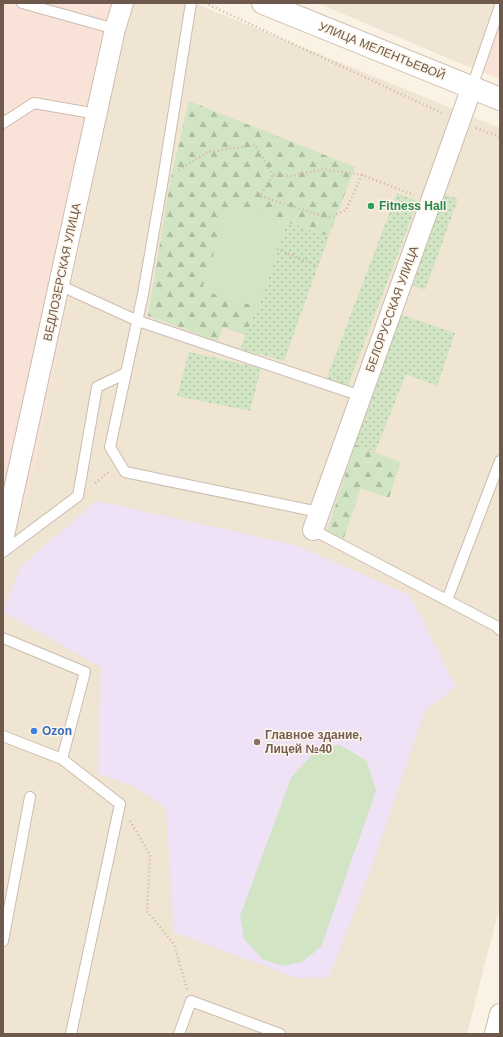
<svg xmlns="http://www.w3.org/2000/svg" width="503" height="1037" font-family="Arial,sans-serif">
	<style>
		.residential { fill: #f0e4d3 }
		.commercial { fill: #f9e3d9 }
		.education { fill: #efe1f6 }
		.grass { fill: url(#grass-dots) }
		.forest { fill: url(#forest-firs) }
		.pitch { fill: #d1e5c4 }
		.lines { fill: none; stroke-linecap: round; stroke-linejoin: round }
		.lane-casing { stroke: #ccbcaf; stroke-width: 12 }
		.street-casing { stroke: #ccbcaf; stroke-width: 22 }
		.secondary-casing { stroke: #cebcac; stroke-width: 24 }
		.path { stroke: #d1b5a2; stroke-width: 2.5; stroke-dasharray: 1 3; stroke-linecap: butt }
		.lane { stroke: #fff; stroke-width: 10 }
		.street { stroke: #fff; stroke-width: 20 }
		.secondary { stroke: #fff; stroke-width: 22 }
		.leisure-dot { fill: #2e9e5b; stroke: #fdf6ea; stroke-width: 1.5 }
		.shop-dot { fill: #3f7fe0; stroke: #fdf6ea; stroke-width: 1.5 }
		.education-dot { fill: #8d6e63; stroke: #fdf6ea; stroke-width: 1.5 }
		.labels { text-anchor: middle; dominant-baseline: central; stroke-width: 3; stroke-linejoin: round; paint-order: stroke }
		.street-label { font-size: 12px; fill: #6f594c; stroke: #fdf6ea }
		.leisure-label { font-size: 12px; font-weight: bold; fill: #27864d; stroke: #fdf6ea; text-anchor: start }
		.shop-label { font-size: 12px; font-weight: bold; fill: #366cbe; stroke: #fdf6ea; text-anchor: start }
		.education-label { font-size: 12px; font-weight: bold; fill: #785e54; stroke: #fdf6ea; text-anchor: start }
	</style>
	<defs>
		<pattern id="grass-dots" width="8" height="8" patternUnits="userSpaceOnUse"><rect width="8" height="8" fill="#d1e5c4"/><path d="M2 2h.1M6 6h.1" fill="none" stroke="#aebda1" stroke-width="1.8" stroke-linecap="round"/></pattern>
		<pattern id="forest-firs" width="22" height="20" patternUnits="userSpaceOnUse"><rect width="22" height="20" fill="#d1e5c4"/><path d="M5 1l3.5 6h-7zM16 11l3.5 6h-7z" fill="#aebda1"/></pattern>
	</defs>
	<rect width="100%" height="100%" fill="#faf2e4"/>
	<!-- residential -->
	<path class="residential" d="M130 3H194L500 128V905L467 1034H3V534L27 499Z
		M317 3H499L474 69Z"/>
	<!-- commercial -->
	<path class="commercial" d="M3 3H130L27 499 3 534Z
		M500 3V79L474 69Z"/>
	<!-- education -->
	<path class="education" d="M97 501 295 545 410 595 456 687 425 710 372 866 329 977 297 978 174 932 166 808 134 786 98 774 101 667 3 612 20 567Z"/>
	<!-- grass -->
	<path class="grass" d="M397 193 418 201 347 388 326 380Z
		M443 194 458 199 425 290 409 284Z
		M287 222 329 236 284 361 241 349 245 335 258 307Z
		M397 313 455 333 437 386 406 374 375 452 350 443Z
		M189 352 261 368 250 411 177 396Z"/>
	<!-- forest -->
	<path class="forest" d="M189 101 355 167 329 236 230 203 202 290 258 307 245 335 223 327 218 341 148 316 170 182Z
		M355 445 400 462 389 498 361 488 343 540 326 534Z"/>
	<!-- pitch -->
	<path class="pitch" d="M230 203 287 222 258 307 202 290Z
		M340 745 367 761 376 791 321 947 302 962 283 966 262 959 244 939 240 916 291 778 318 748Z"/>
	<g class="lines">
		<!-- lane casing -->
		<g class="lane-casing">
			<path id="lane" d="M22 3 115 29
				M191 3 163 179 143 294 110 447 125 472 319 512
				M472 87 500 6
				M3 123 34 103 97 114
				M59 285 138 321 361 396
				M313 530 496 626 500 630
				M3 552 78 496 97 387 126 373
				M447 600 500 461
				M3 638 85 672 62 759
				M3 736 62 759 120 804 71 1034
				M3 941 30 797
				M179 1034 191 1001 280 1034"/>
		</g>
		<!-- street casing -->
		<g class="street-casing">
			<path id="street" d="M313 530 472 87
				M3 540 115 29 123 3
				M495 1034 500 1014"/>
		</g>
		<!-- secondary casing -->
		<g class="secondary-casing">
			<path id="secondary" d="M263 3 500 99"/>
		</g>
		<!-- path -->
		<path class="path" d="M205 3 442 113
			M476 128 500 137
			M179 170 208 152 255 145 273 175
			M362 175 346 210 329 218 260 196 273 175 292 176 323 169 362 175 414 195
			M277 249 318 266
			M95 483 110 471
			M130 821 150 855 147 911 174 944 187 989"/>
		<!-- lane -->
		<use href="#lane" class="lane"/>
		<!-- street -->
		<use href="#street" class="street"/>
		<!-- secondary -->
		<use href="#secondary" class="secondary"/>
	</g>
	<!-- markers -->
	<circle class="leisure-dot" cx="371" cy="206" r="4"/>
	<circle class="shop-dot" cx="34" cy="731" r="4"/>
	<circle class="education-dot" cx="257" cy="742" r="4"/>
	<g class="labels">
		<!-- street labels -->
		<g class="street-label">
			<text transform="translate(382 51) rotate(22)">УЛИЦА МЕЛЕНТЬЕВОЙ</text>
			<text transform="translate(62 272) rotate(-78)">ВЕДЛОЗЕРСКАЯ УЛИЦА</text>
			<text transform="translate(392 309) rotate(-70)">БЕЛОРУССКАЯ УЛИЦА</text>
		</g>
		<!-- leisure labels -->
		<g class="leisure-label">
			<text x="379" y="206">Fitness Hall</text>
		</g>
		<!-- shop labels -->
		<g class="shop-label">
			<text x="42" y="731">Ozon</text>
		</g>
		<!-- education labels -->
		<g class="education-label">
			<text x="265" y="735">Главное здание,<tspan x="265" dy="14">Лицей №40</tspan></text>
		</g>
	</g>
	<!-- border -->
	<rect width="503" height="1037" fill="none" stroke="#6f594c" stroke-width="8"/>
</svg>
